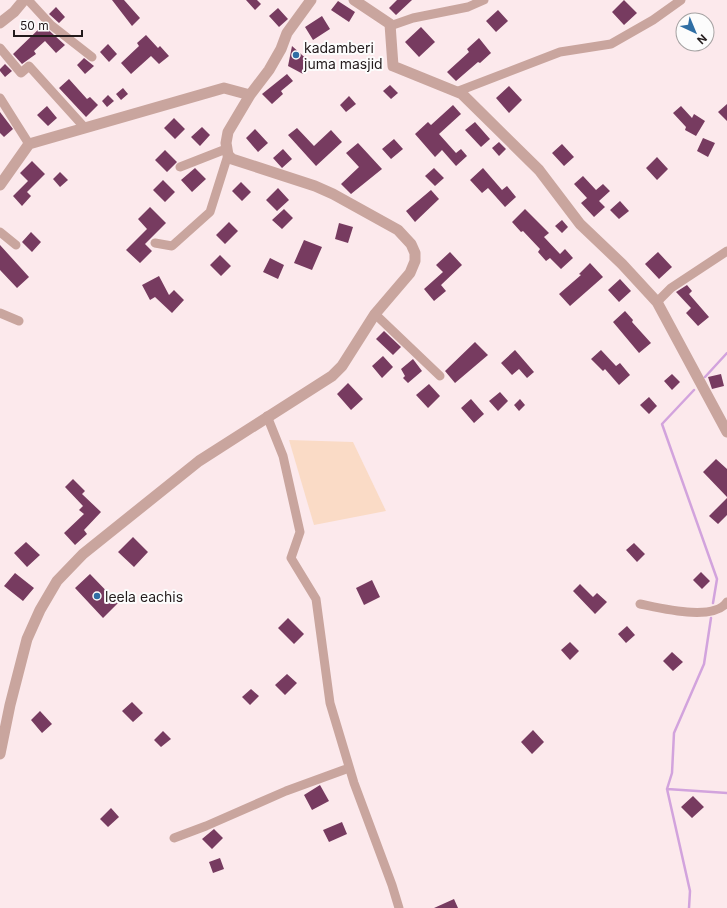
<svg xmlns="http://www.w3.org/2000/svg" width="727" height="908" font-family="Inter,sans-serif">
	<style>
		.green { fill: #fadbc6 }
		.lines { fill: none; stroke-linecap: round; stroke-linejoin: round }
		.stream { stroke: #d2a3dd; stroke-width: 2.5 }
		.building { fill: #773b60 }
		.minor { stroke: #c9a59e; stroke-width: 9 }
		.tertiary { stroke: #c9a59e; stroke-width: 11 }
		.poi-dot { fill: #2f6ea4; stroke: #fcfcfc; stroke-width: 1.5 }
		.labels { text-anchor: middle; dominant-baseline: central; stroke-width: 4; stroke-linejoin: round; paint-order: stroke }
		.poi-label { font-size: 14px; fill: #231b1c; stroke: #fcfcfc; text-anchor: start }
	</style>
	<rect width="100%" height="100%" fill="#fce9ec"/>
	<!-- green -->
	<path class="green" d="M289 440 353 442 386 511 314 525Z"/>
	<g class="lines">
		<!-- stream -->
		<path class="stream" d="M705 377 727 353
			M694 390 662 424 717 579 713 603
			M711 618 704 664 674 733 672 773 667 789 727 793
			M667 789 690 891 689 908"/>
	</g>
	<!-- building -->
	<path class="building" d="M112 0H124L140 18 132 26Z
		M246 0H257L261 4 255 10Z
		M397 0H412L396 15 389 8Z
		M624 0 637 13 624 25 612 12Z
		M338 1 355 12 349 22 331 10Z
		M56 7 65 17 59 23 49 14Z
		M278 8 288 19 279 27 269 16Z
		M498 10 508 21 496 32 486 21Z
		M322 16 330 29 313 40 305 27Z
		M43 25 65 45 56 53 45 41 34 51 36 54 22 64 13 54Z
		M421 27 435 42 419 57 405 42Z
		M146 35 158 48 160 46 169 56 159 64 151 56 131 74 121 63 139 46 137 43Z
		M479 38 491 53 480 63 478 62 456 81 447 72 469 52 467 49Z
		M108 44 117 54 109 62 100 52Z
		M292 46 311 63 303 74 288 66Z
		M84 58 94 66 85 74 77 65Z
		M5 64 12 71 5 77 0 71V69Z
		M287 74 293 81 281 91 283 94 272 104 262 94Z
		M69 79 87 99 90 97 98 105 86 117 59 88Z
		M390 85 398 93 391 99 383 91Z
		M509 86 522 100 509 113 496 98Z
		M123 88 128 94 121 100 116 94Z
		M108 95 114 101 107 107 102 101Z
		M349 96 356 104 346 112 340 105Z
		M727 104V121L718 112Z
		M453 105 461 114 439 134 456 153 461 149 467 156 456 166 442 150 435 157 415 134 428 122 431 125Z
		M47 106 57 118 48 126 37 115Z
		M681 106 692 118 694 114 705 121 696 136 685 130 686 127 673 113Z
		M0 112 13 129 4 137 0 133Z
		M174 118 185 129 175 139 164 128Z
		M475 122 490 139 481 147 465 130Z
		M202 127 210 135 200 146 191 137Z
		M297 128 314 146 331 130 342 142 316 166 288 135Z
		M255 129 268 143 258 152 246 138Z
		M703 138 715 143 708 157 697 151Z
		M394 139 403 149 391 159 382 149Z
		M499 142 506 149 499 156 492 148Z
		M358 143 382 169 351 194 341 184 359 167 346 153Z
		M562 144 574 157 564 166 552 153Z
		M283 149 292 159 282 168 273 158Z
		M165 150 177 162 167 172 155 160Z
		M657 157 668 169 657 180 646 168Z
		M32 161 45 174 27 192 31 196 22 206 13 196 28 181 20 173Z
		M195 168 206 179 192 192 181 180Z
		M434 168 444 178 435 186 425 176Z
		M483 168 502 190 507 186 516 197 505 207 488 188 482 193 470 180Z
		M60 172 68 180 60 187 53 179Z
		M583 176 596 190 603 184 610 191 599 201 605 207 594 217 581 203 587 198 574 184Z
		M163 180 175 192 165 202 153 190Z
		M241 182 251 192 242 201 232 191Z
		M278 188 289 200 277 211 266 200Z
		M431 190 439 199 415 222 406 211Z
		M620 201 629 211 619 219 610 210Z
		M150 207 166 223 145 244 152 251 140 263 126 250 147 229 138 219Z
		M284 209 293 218 282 229 272 220Z
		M525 209 549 233 544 237 560 254 565 249 573 258 561 269 550 258 546 261 538 252 540 249 523 231 521 232 512 222Z
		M562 220 568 227 562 233 555 226Z
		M229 222 238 231 225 244 216 235Z
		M339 223 353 227 348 243 335 239Z
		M31 232 41 242 32 252 22 242Z
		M304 240 322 247 312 270 294 263Z
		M0 245 29 277 17 288 0 270Z
		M450 252 462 265 441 285 446 291 434 301 424 289 443 272 436 265Z
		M658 252 672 267 659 279 645 264Z
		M220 255 231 266 221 276 210 265Z
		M270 258 284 265 278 279 263 272Z
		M590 263 603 277 570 306 559 294 581 275 579 274Z
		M159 276 169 295 174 290 184 300 172 313 155 297 150 300 142 285Z
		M620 279 631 291 619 302 608 290Z
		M687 285 692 291 689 294 709 317 698 326 686 313 691 308 676 292Z
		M625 311 633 320 632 322 651 343 639 353 613 322Z
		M384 331 401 347 393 355 376 339Z
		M475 342 488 355 455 383 445 371Z
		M515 350 534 372 527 378 519 369 512 375 501 363Z
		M601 350 616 366 620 363 630 375 619 385 605 369 603 371 591 359Z
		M383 356 393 367 382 378 372 366Z
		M413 359 422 371 408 383 403 378 405 376 401 369Z
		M672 374 680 382 672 390 664 381Z
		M721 374 724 386 712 389 708 377Z
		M348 383 363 399 351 410 337 394Z
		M429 384 440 396 428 408 416 395Z
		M500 392 508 401 498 411 489 401Z
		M649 397 657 406 649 414 640 405Z
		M471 399 484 414 474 423 461 408Z
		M520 399 525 405 519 411 514 405Z
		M716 459 727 469V497L703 472Z
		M73 479 85 491 82 494 101 512 84 530 87 534 75 545 64 533 84 514 79 510 83 506 65 487Z
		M727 498V515L718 524 709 516Z
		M133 537 148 552 134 567 118 552Z
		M26 542 40 555 27 567 14 553Z
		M634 543 645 554 637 562 626 550Z
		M701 572 710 581 702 589 693 580Z
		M15 573 34 588 23 601 4 586Z
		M90 574 118 603 103 618 75 588Z
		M372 580 380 597 364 605 356 588Z
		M580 584 593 597 597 593 607 602 595 614 573 591Z
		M288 618 304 634 294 644 278 628Z
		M627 626 635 635 626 643 618 634Z
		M570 642 579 651 570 660 561 650Z
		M672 652 683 662 673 671 663 661Z
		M287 674 297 683 285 695 275 685Z
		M251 689 259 696 250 705 242 697Z
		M132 702 143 713 133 722 122 711Z
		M40 711 52 724 42 733 31 720Z
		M533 730 544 742 532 754 521 742Z
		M163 731 171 739 161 747 154 740Z
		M320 785 329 801 312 810 304 795Z
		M693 796 704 807 692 818 681 807Z
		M111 808 119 817 108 827 100 819Z
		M342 822 347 834 329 842 323 830Z
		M214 829 223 838 212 849 202 839Z
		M220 858 224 869 213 873 209 862Z
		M454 899 458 908H434Z"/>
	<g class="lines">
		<!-- minor -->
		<path class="minor" d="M28 0 51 25 92 57
			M390 26 413 18 468 7 484 0
			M0 48 21 73 29 66 85 128
			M456 92 560 52 611 44 653 20 681 0
			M0 98 29 144
			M180 167 226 149
			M0 232 16 245
			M155 243 172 246 210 212 228 155
			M657 302 671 288 727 251
			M0 313 19 321
			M375 314 440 376
			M267 416 283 456 300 532 291 558 316 599 330 703 354 783 392 885 399 908
			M640 604C660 608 714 622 727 602
			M174 838 206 826 286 791 349 768"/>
		<!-- tertiary -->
		<path class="tertiary" d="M354 0 390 24 393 66 462 94 539 170 580 224 622 264 657 302 727 432
			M0 23 14 12 24 0
			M0 185 29 144 224 88 250 95
			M0 754 10 705 27 639 40 610 57 581 83 554 199 461 332 376 342 366 375 314 410 273 415 261V253L411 244 398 230 333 194 315 186 232 159 228 155 226 143 228 132 250 95 269 70 281 49 287 33 311 0"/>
	</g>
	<!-- markers -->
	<g class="poi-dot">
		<circle cx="296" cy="55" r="4"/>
		<circle cx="97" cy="596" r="4"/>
	</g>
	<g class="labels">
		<!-- poi labels -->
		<g class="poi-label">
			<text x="304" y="47">kadamberi<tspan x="304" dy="16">juma masjid</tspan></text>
			<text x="105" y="596">leela eachis</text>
		</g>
	</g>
	<!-- north arrow -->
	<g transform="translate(695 32) rotate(136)"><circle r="19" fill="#fcfcfc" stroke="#a5a2a2"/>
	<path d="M0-3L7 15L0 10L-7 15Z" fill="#2f6ea4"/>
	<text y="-6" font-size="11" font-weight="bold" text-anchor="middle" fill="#231b1c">N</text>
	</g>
	<!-- scale -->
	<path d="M14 30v6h68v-6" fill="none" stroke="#231b1c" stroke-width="2"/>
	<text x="20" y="30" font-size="12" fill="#231b1c" stroke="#fcfcfc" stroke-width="3" paint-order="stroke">50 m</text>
</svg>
